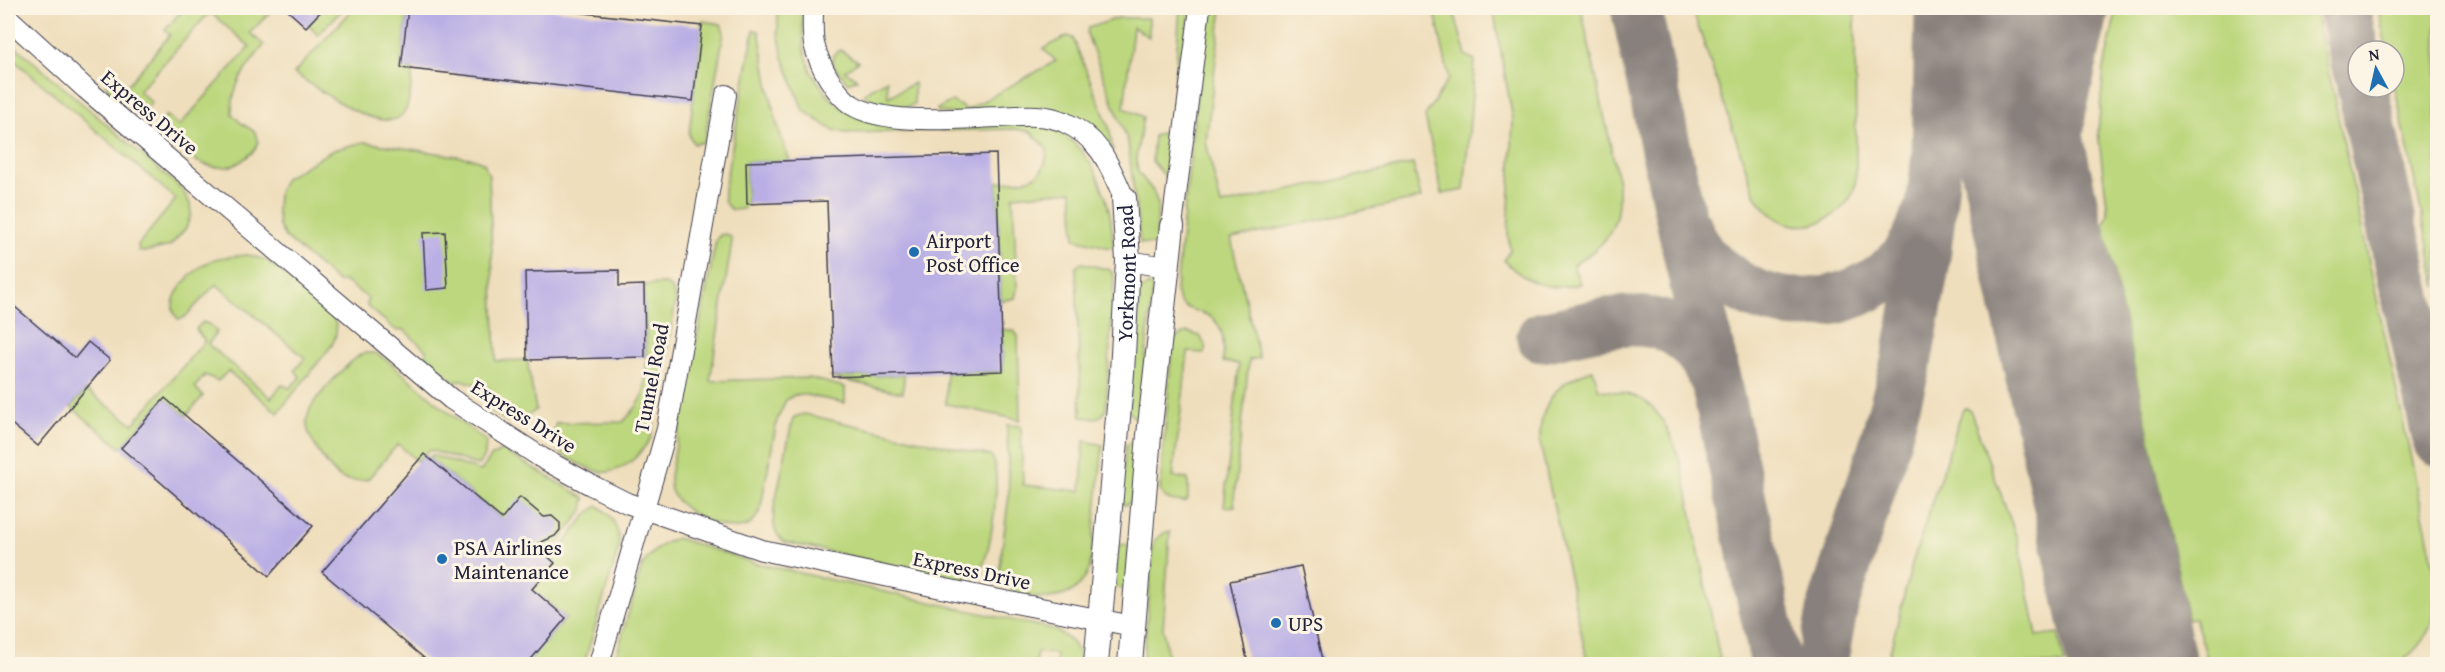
<svg xmlns="http://www.w3.org/2000/svg" width="2445" height="672" font-family="'Gentium Book Plus',serif">
	<style>
		.green { fill: #bcd77d; stroke: #6f7c5c; stroke-width: 1.5 }
		.lines { fill: none; stroke-linecap: round; stroke-linejoin: round }
		.taxiway { stroke: #88807c; stroke-width: 51 }
		.runway { stroke: #88807c; stroke-width: 128 }
		.building { fill: #b9afe5 }
		.minor-casing { stroke: #413e4e; stroke-width: 22 }
		.tertiary-casing { stroke: #413e4e; stroke-width: 26 }
		.minor { stroke: #fff; stroke-width: 20 }
		.tertiary { stroke: #fff; stroke-width: 24 }
		.poi-dot { fill: #1f6fb2; stroke: #fcf5e5; stroke-width: 2 }
		.labels { text-anchor: middle; dominant-baseline: central; stroke-width: 6; stroke-linejoin: round; paint-order: stroke }
		.street-label { font-size: 21px; fill: #22223b; stroke: #fcf5e5 }
		.poi-label { font-size: 21px; fill: #22223b; stroke: #fcf5e5; text-anchor: start }
	</style>
	<rect width="100%" height="100%" fill="#fcf5e5"/>
	<filter id="ink" filterUnits="userSpaceOnUse"><feTurbulence type="fractalNoise" baseFrequency=".0167" numOctaves="2"/><feDisplacementMap in="SourceGraphic" scale="12" xChannelSelector="R" yChannelSelector="G"/><feConvolveMatrix kernelMatrix="1 2 1 2 8 2 1 2 1" color-interpolation-filters="sRGB"/></filter>
	<filter id="wash" filterUnits="userSpaceOnUse"><feTurbulence type="fractalNoise" baseFrequency=".008" numOctaves="4" result="noise"/><feDisplacementMap in="SourceGraphic" scale="24" xChannelSelector="R" yChannelSelector="G"/><feGaussianBlur stdDeviation="1.35" result="paint"/><feColorMatrix in="noise" values="0 0 0 0 0 0 0 0 0 0 0 0 0 0 0 0 0 1.4 0 .05"/><feComposite in="paint" operator="in"/></filter>
	<g filter="url(#wash)">
		<rect width="100%" height="100%" fill="#efdebc"/>
		<!-- green -->
		<path class="green" d="M184 8H274L250 33 264 45C246 69 232 82 232 114L241 123 255 132 258 142 255 150C248 156 240 164 231 166 205 173 178 151 161 132V125L166 115 179 126 250 47 210 12 139 91 152 103C136 120 119 98 106 87L107 78H112L125 88 170 35 165 30Z
			M324 8H344L318 35 308 25Z
			M354 8H408L401 68 413 70C411 81 411 101 405 111 388 142 314 86 294 73Z
			M778 8H802L804 48 811 72 829 97 847 112 878 125 1038 123C1044 125 1053 127 1059 131 1096 155 1113 204 1113 246L1110 248 1075 239 1072 191 1013 196 1017 289 1015 298 1001 301 997 182C1024 180 1046 184 1047 149L1031 132 1016 129 845 133 831 129 803 110 783 57 778 32Z
			M1180 8H1191L1184 42 1170 179 1168 180 1152 161 1154 136 1171 128Z
			M1209 8H1222L1206 142 1221 205 1413 164 1421 198 1231 239 1259 358 1249 360 1234 499 1235 506 1224 507 1239 364 1223 362C1230 292 1180 327 1176 290L1194 118Z
			M1434 8H1453L1466 56 1475 60 1464 190 1442 194 1425 116 1449 78Z
			M1493 8H1581L1617 175C1622 221 1613 242 1573 265L1580 284C1549 292 1525 283 1504 260L1510 250 1508 236 1513 120Z
			M1692 8H1855L1856 168C1856 174 1856 180 1855 186 1848 214 1811 234 1784 222 1770 216 1762 205 1754 193Z
			M2117 8H2315L2436 576C2439 616 2431 639 2399 664H2209L2195 618 2188 619 2104 225 2108 214 2098 131 2104 68Z
			M2378 8H2437V287L2394 83V51H2387Z
			M1118 18H1149V37L1133 27 1124 108 1143 117 1136 159 1138 172 1153 191 1158 204 1156 242 1153 245 1140 243 1128 142 1087 34 1088 28Z
			M702 21 721 24 724 32 705 137 703 142 694 144 689 135Z
			M754 30 759 31C767 75 772 120 790 161L746 162 747 204 743 209 732 210C724 204 723 200 724 190Z
			M1067 36 1073 38 1109 127 1113 150 1090 128 938 112 937 109 952 101 967 110 1056 61 1043 49Z
			M8 40 182 189 190 204 191 214 186 228 170 246 143 252 139 251 138 245 176 199 8 55Z
			M840 50 858 61 845 71 857 79 848 83 833 65V55Z
			M887 80 888 97 914 83V104L903 109 865 97 864 93Z
			M364 142 476 159 484 163 489 176 496 361 527 360 536 410 524 418 506 421 487 408 486 400 490 389 462 380 455 382 426 356V350L403 329 397 331 367 306 368 298 344 281 338 282 285 237 279 226 277 211 278 193 285 178 333 150Z
			M725 234 730 236 732 241 710 381 809 378 845 387V403L806 395H794L786 400 777 420 760 511C756 517 753 525 744 527 724 533 678 511 671 490 670 486 670 480 670 476L716 240 720 235Z
			M248 255 266 260 331 313C338 325 338 333 332 345L278 413 228 371 218 381 205 375 195 387 203 396 186 416 165 398 121 448 71 407 86 390 133 424 205 341 196 329 203 322 210 325 217 332 208 344 271 398 282 385 290 388 300 377 295 370 305 358 216 284 184 318 178 319C160 299 196 266 215 259 226 256 237 256 248 255Z
			M1082 263 1110 270 1114 276 1106 409C1101 421 1092 418 1081 417L1076 267Z
			M665 284 671 287 676 300 651 438C640 454 629 468 608 472 596 474 561 457 555 446 551 438 554 430 556 423L623 422C631 413 639 406 643 395 650 371 644 313 644 285Z
			M1148 285 1153 288 1139 417 1135 418 1128 412 1140 290Z
			M1002 329 1014 331 1018 336 1020 420 946 404V373L1003 371Z
			M1187 332 1200 336 1206 347 1204 353 1188 352 1173 477 1188 479V499L1185 502C1174 501 1164 501 1160 490L1172 345 1175 338Z
			M365 353H376L387 360 448 412 486 441 485 455 478 465 430 450 417 461 398 444 368 479C361 481 352 481 344 479 332 476 305 435 307 422 307 418 309 412 310 409 316 397 354 355 365 353Z
			M1593 370 1599 390C1616 392 1638 393 1651 406 1683 439 1689 504 1698 548 1706 587 1713 626 1721 664H1588L1540 443C1539 404 1556 381 1593 370Z
			M904 375 903 393 829 377Z
			M1966 408 1970 410 2018 541 2037 636 2058 633 2065 664H1887L1912 564 1962 411Z
			M804 414 991 456C1003 467 991 562 978 574 971 580 963 579 956 579L784 542C772 532 773 521 774 508L792 422 794 417Z
			M1007 425 1021 426 1023 485 1081 491 1084 441 1103 445 1090 568C1085 578 1080 587 1069 593 1047 603 1008 598 999 574L1009 495Z
			M1134 440 1139 443 1132 500 1128 504 1123 505 1120 501 1126 445Z
			M502 450 585 498 583 510 548 557 429 458 432 455 481 471 491 457Z
			M598 506C614 516 619 529 619 547L584 664H526L566 618 532 589 555 563 552 560 587 514Z
			M1166 532H1170L1163 628 1169 664H1143L1153 548 1155 540Z
			M677 538 755 563 1052 629C1069 637 1078 645 1081 664H1056V654L1037 652 1035 664H614L642 566C651 552 661 543 677 538Z
			M1123 544 1129 546 1128 584 1124 589 1114 587 1118 546Z"/>
		<g class="lines">
			<!-- taxiway -->
			<path class="taxiway" d="M1636 8 1776 664
				M2344 8 2358 71
				M2362 87 2438 441
				M1687 229C1691 237 1695 246 1700 254 1707 264 1721 273 1731 281 1781 316 1850 308 1896 267 1910 254 1920 234 1926 216
				M2059 323 2054 174 2061 110 2084 8
				M1542 337C1587 328 1650 304 1689 341 1701 352 1708 366 1715 380
				M2123 621 2140 664
				M1822 664 1833 606 1882 453 1906 363 1924 267 1937 155 1940 8"/>
			<!-- runway -->
			<path class="runway" d="M1991 8 2132 664"/>
		</g>
		<g id="blocks">
			<!-- building -->
			<path class="building" d="M285 8H324L306 27Z
				M408 8H539L702 26 693 101 401 68Z
				M996 154 1003 371 833 377 827 201 747 204 746 162Z
				M445 232 448 288 426 290 423 233Z
				M619 270V286L644 285 645 357 527 360 525 272Z
				M8 301 75 358 88 342 110 360 38 446 8 421Z
				M165 398 313 526 269 576 121 448Z
				M424 454 502 519 520 497 544 517 552 516 560 523V530L555 536 535 545 555 563 532 589 566 618 527 664H431L322 572Z
				M1301 566 1323 664H1248L1230 581Z"/>
		</g>
	</g>
	<g filter="url(#ink)">
		<use href="#blocks" fill-opacity="0" stroke="#413e4e" stroke-width="1.5"/>
		<g class="lines">
			<!-- minor casing -->
			<g class="minor-casing">
				<path id="minor" d="M813 8C813 19 812 32 814 44 819 64 834 93 852 105 886 126 961 118 1000 117 1020 116 1045 113 1064 122 1100 138 1109 164 1124 198
					M8 18 86 89 451 399 542 458 591 485 627 503 762 550 984 597 1133 626
					M1172 226 1200 8
					M1128 261 1166 267
					M599 664 667 429 726 95"/>
			</g>
			<!-- tertiary casing -->
			<g class="tertiary-casing">
				<g id="tertiary">
					<path id="s1" d="M1096 664 1122 373 1128 261 1124 198"/>
					<path d="M1130 664 1149 435 1172 226"/>
				</g>
			</g>
			<!-- minor -->
			<use href="#minor" class="minor"/>
			<!-- tertiary -->
			<use href="#tertiary" class="tertiary"/>
		</g>
	</g>
	<!-- markers -->
	<g class="poi-dot">
		<circle cx="914" cy="252" r="6"/>
		<circle cx="442" cy="559" r="6"/>
		<circle cx="1276" cy="623" r="6"/>
	</g>
	<g class="labels">
		<!-- street labels -->
		<g class="street-label">
			<text transform="translate(150 112) rotate(40)">Express Drive</text>
			<text stroke="none"><textPath href="#s1" startOffset="392">Yorkmont Road</textPath></text>
			<text transform="translate(651 378) rotate(-79)">Tunnel Road</text>
			<text transform="translate(524 416) rotate(32)">Express Drive</text>
			<text transform="translate(972 570) rotate(12)">Express Drive</text>
		</g>
		<!-- poi labels -->
		<g class="poi-label">
			<text x="926" y="240">Airport<tspan x="926" dy="24">Post Office</tspan></text>
			<text x="454" y="547">PSA Airlines<tspan x="454" dy="24">Maintenance</tspan></text>
			<text x="1288" y="623">UPS</text>
		</g>
	</g>
	<!-- margin -->
	<rect width="2445" height="672" fill="none" stroke="#fcf5e5" stroke-width="30"/>
	<!-- north arrow -->
	<g transform="translate(2376 69) rotate(352)"><circle r="28" fill="#fcf5e5" stroke="#a5a1a1" stroke-width="1.5"/>
	<path d="M0-4.5L10 22L0 15L-10 22Z" fill="#1f6fb2"/>
	<text y="-9" font-size="16" font-weight="bold" text-anchor="middle" fill="#22223b">N</text>
	</g>
</svg>
